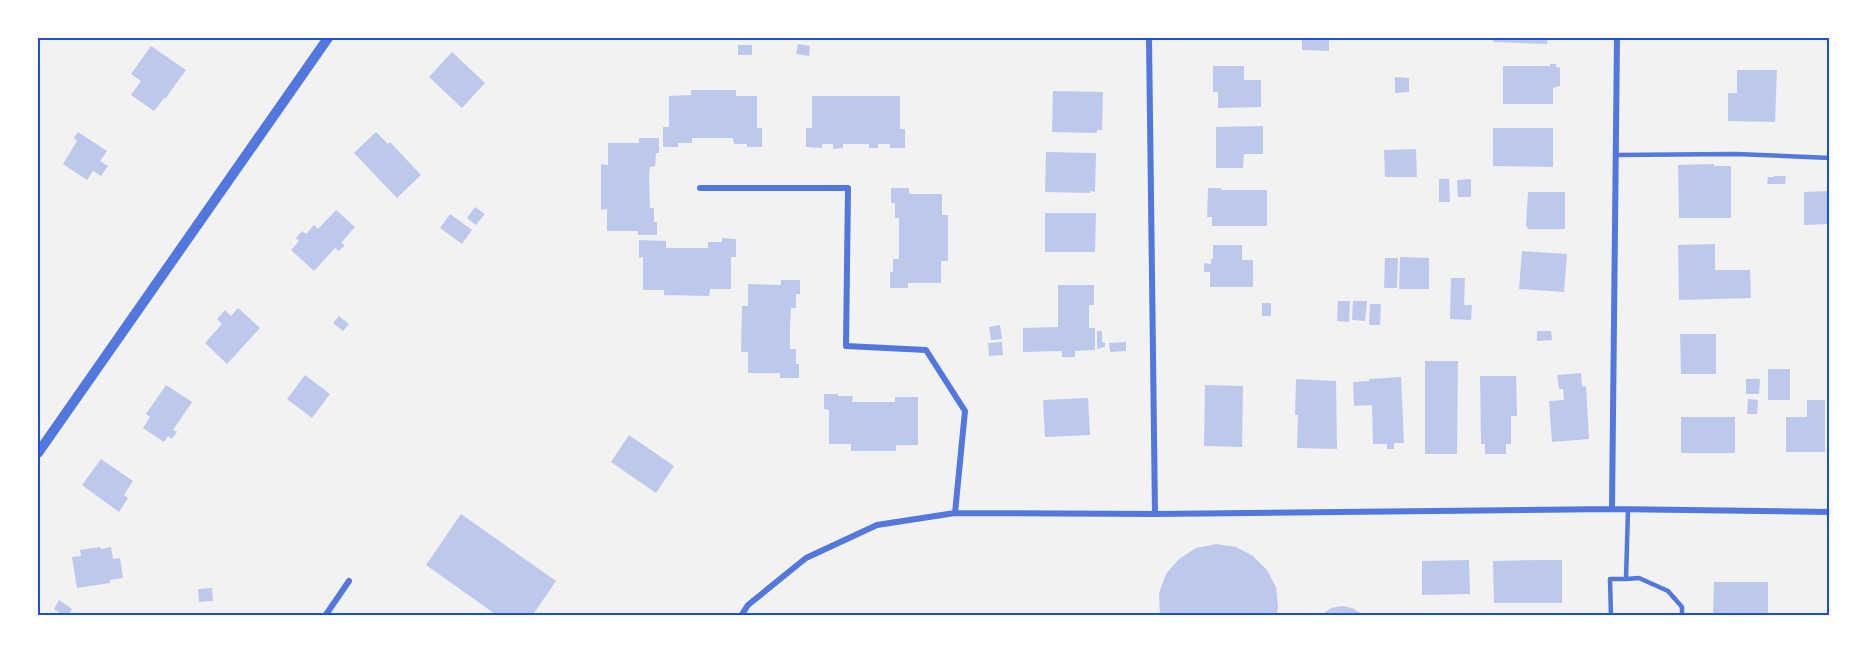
<svg xmlns="http://www.w3.org/2000/svg" width="1867" height="653" font-family="'Roboto Serif',serif">
	<style>
		.building { fill: #bdc9ec }
		.lines { fill: none; stroke-linecap: round; stroke-linejoin: round }
		.service { stroke: #5277de; stroke-width: 4.5 }
		.minor { stroke: #5277de; stroke-width: 6 }
		.tertiary { stroke: #5277de; stroke-width: 10 }
		.neatline { fill: none; stroke: #1d4ed8; stroke-width: 2 }
	</style>
	<rect width="100%" height="100%" fill="#f2f2f2"/>
	<!-- building -->
	<path class="building" d="M1302 38H1329V51L1302 50Z
		M1494 38H1548L1547 44 1493 42Z
		M798 44 810 46 809 56 796 54Z
		M738 45H752V55H738Z
		M151 46 186 70 165 99 164 98 154 111 131 95 141 81 131 74Z
		M452 52 485 83 462 108 429 77Z
		M1550 64H1556V67L1560 68V86L1553 88V104H1503V66H1550Z
		M1213 66H1244V80H1261V107L1218 108V92H1213Z
		M1737 70H1777L1775 122 1728 121V93H1737Z
		M1395 77 1409 78V92L1395 93Z
		M691 90H736V96H757V128H762V147H747V144H734L733 138H692V143H678V147H663V127H669V96L691 95Z
		M1053 91 1103 92 1102 130H1097V133L1052 132Z
		M812 96H900V129H905V148H890V144H878V148H869V144H843V148L833 149V144H822V148L806 147V128H812Z
		M1263 126V154H1244L1243 168H1216V127Z
		M1493 128H1553V167L1493 166Z
		M78 132 107 151 100 161 108 166 101 176 93 171 87 180 63 164 77 141 74 138Z
		M376 132 388 144 390 142 421 175 397 198 354 153Z
		M639 138H659V153H656L655 166 650 167 649 175 650 208H654V222H657V235H638V231H607V209L601 210V164L608 165V143H639Z
		M1416 149 1417 177H1385L1384 150Z
		M1046 152 1096 153 1095 192 1090 191V193L1045 192Z
		M1714 164V166H1731V218H1679L1678 165Z
		M1774 176H1786L1785 184H1767L1768 177H1774Z
		M1439 179H1449L1450 202H1439Z
		M1471 179V197H1458L1457 180Z
		M891 188H909V194H942V215H948V261H941V283H908V288H890V272H893V259H899V218H895V203H891Z
		M1208 188H1221V190H1267V226H1212V217H1207Z
		M1829 191V224L1804 225V192Z
		M1528 192H1565V229H1528L1526 225Z
		M475 207 485 214 476 225 467 218Z
		M336 210 355 227 341 243 345 245 339 251 335 248 314 271 291 250 299 241 296 238 302 231 306 234 314 225 318 229Z
		M1045 213H1096L1095 252H1045Z
		M450 214 472 230 462 244 440 228Z
		M722 238 736 239V257H731V289H710L709 296 664 295V290H643V257L639 258V240L666 241V248H708V242H722Z
		M1715 244V270H1750L1751 298 1679 300 1678 245Z
		M1213 245H1242V260H1253V287H1210V272H1204V263L1211 264V259H1213Z
		M1522 251 1567 254 1564 292 1519 289Z
		M1400 257 1429 258V289H1399Z
		M1385 258H1398L1397 288H1384Z
		M1451 278H1465L1464 305H1472L1471 320 1450 319Z
		M781 280H800V294H796V308H791L790 325V349H796V364H799V378H780V373H748V352H741L742 306H748V284L781 285Z
		M1058 285H1094V305H1089V328H1095V350L1075 351V357H1062V351L1023 352V328L1058 327Z
		M1338 301H1350L1349 322 1337 321Z
		M1353 301H1367L1365 321 1352 320Z
		M1262 303H1271V316H1262Z
		M1370 304H1381L1380 325H1369Z
		M238 308 260 328 227 364 205 343 222 324 217 319 225 310 231 316Z
		M339 316 349 324 343 331 333 323Z
		M1000 325 1002 339 991 340 989 327Z
		M1097 331H1102V342L1105 343V347L1097 349Z
		M1537 331H1551L1552 340 1537 341Z
		M1680 334H1716V374H1681Z
		M1002 342 1003 355 989 356 988 343Z
		M1126 342V351L1110 352 1109 343Z
		M1425 361H1458L1457 454H1425Z
		M1768 369H1790V400H1768Z
		M1581 373 1582 387 1586 386 1589 439 1552 442 1549 401 1564 400 1563 389H1559L1557 375Z
		M305 375 330 394 312 418 287 399Z
		M1480 376H1516L1517 416H1511V444H1506V454H1485V444H1481Z
		M1401 377 1404 443H1394V449H1387V444H1373L1372 405 1354 406 1353 382 1369 381V379Z
		M1296 379 1336 381 1337 449 1297 448 1298 415H1295Z
		M1746 379H1760L1759 394H1746Z
		M166 385 192 402 173 430 177 432 172 439 168 436 164 442 143 428 150 417 146 414Z
		M1205 385 1243 386 1242 447 1204 446Z
		M824 394H838V396H853L852 402H895V397H918V445H896V451H851V444H829V410L824 409Z
		M1088 398 1090 435 1045 437 1043 400Z
		M1748 399 1758 400 1757 414H1747Z
		M1807 400H1825V452H1786V417H1807Z
		M1681 417H1735V453H1681Z
		M629 435 674 466 656 493 611 462Z
		M101 459 133 481 124 495 128 498 119 512 82 485Z
		M461 514 556 581 532 616H498L426 565Z
		M1216 544 1236 547 1253 556 1267 570 1276 587 1278 607 1276 616H1160L1159 593 1166 574 1179 559 1196 548Z
		M100 547 101 549 111 547 113 559 120 558 123 578 110 580V583L77 588 72 557 81 556 80 550Z
		M1469 560 1470 594 1422 595V561Z
		M1542 560H1562V603H1494L1493 561Z
		M1714 582H1768V616H1713Z
		M212 588 213 601 199 602 198 589Z
		M59 600 72 609 68 616H64L54 609Z
		M1342 606 1352 608 1365 616H1320L1331 608Z"/>
	<g class="lines">
		<!-- service -->
		<path class="service" d="M1615 155 1736 154 1830 158
			M1626 579 1639 578 1668 591 1682 607V616
			M1611 616 1610 579H1626L1628 509"/>
		<!-- minor -->
		<path class="minor" d="M1149 38 1155 514
			M700 188H848L846 346 926 350 965 411 955 513
			M1612 509 1617 38
			M325 616 349 581
			M741 616 748 605 806 558 877 525 955 513 1155 514 1612 509 1830 512"/>
		<!-- tertiary -->
		<path class="tertiary" d="M38 453 328 38"/>
	</g>
	<!-- border -->
	<rect width="1867" height="653" fill="none" stroke="#ffffff" stroke-width="78"/>
	<rect x="39" y="39" width="1789" height="575" class="neatline"/>
</svg>
